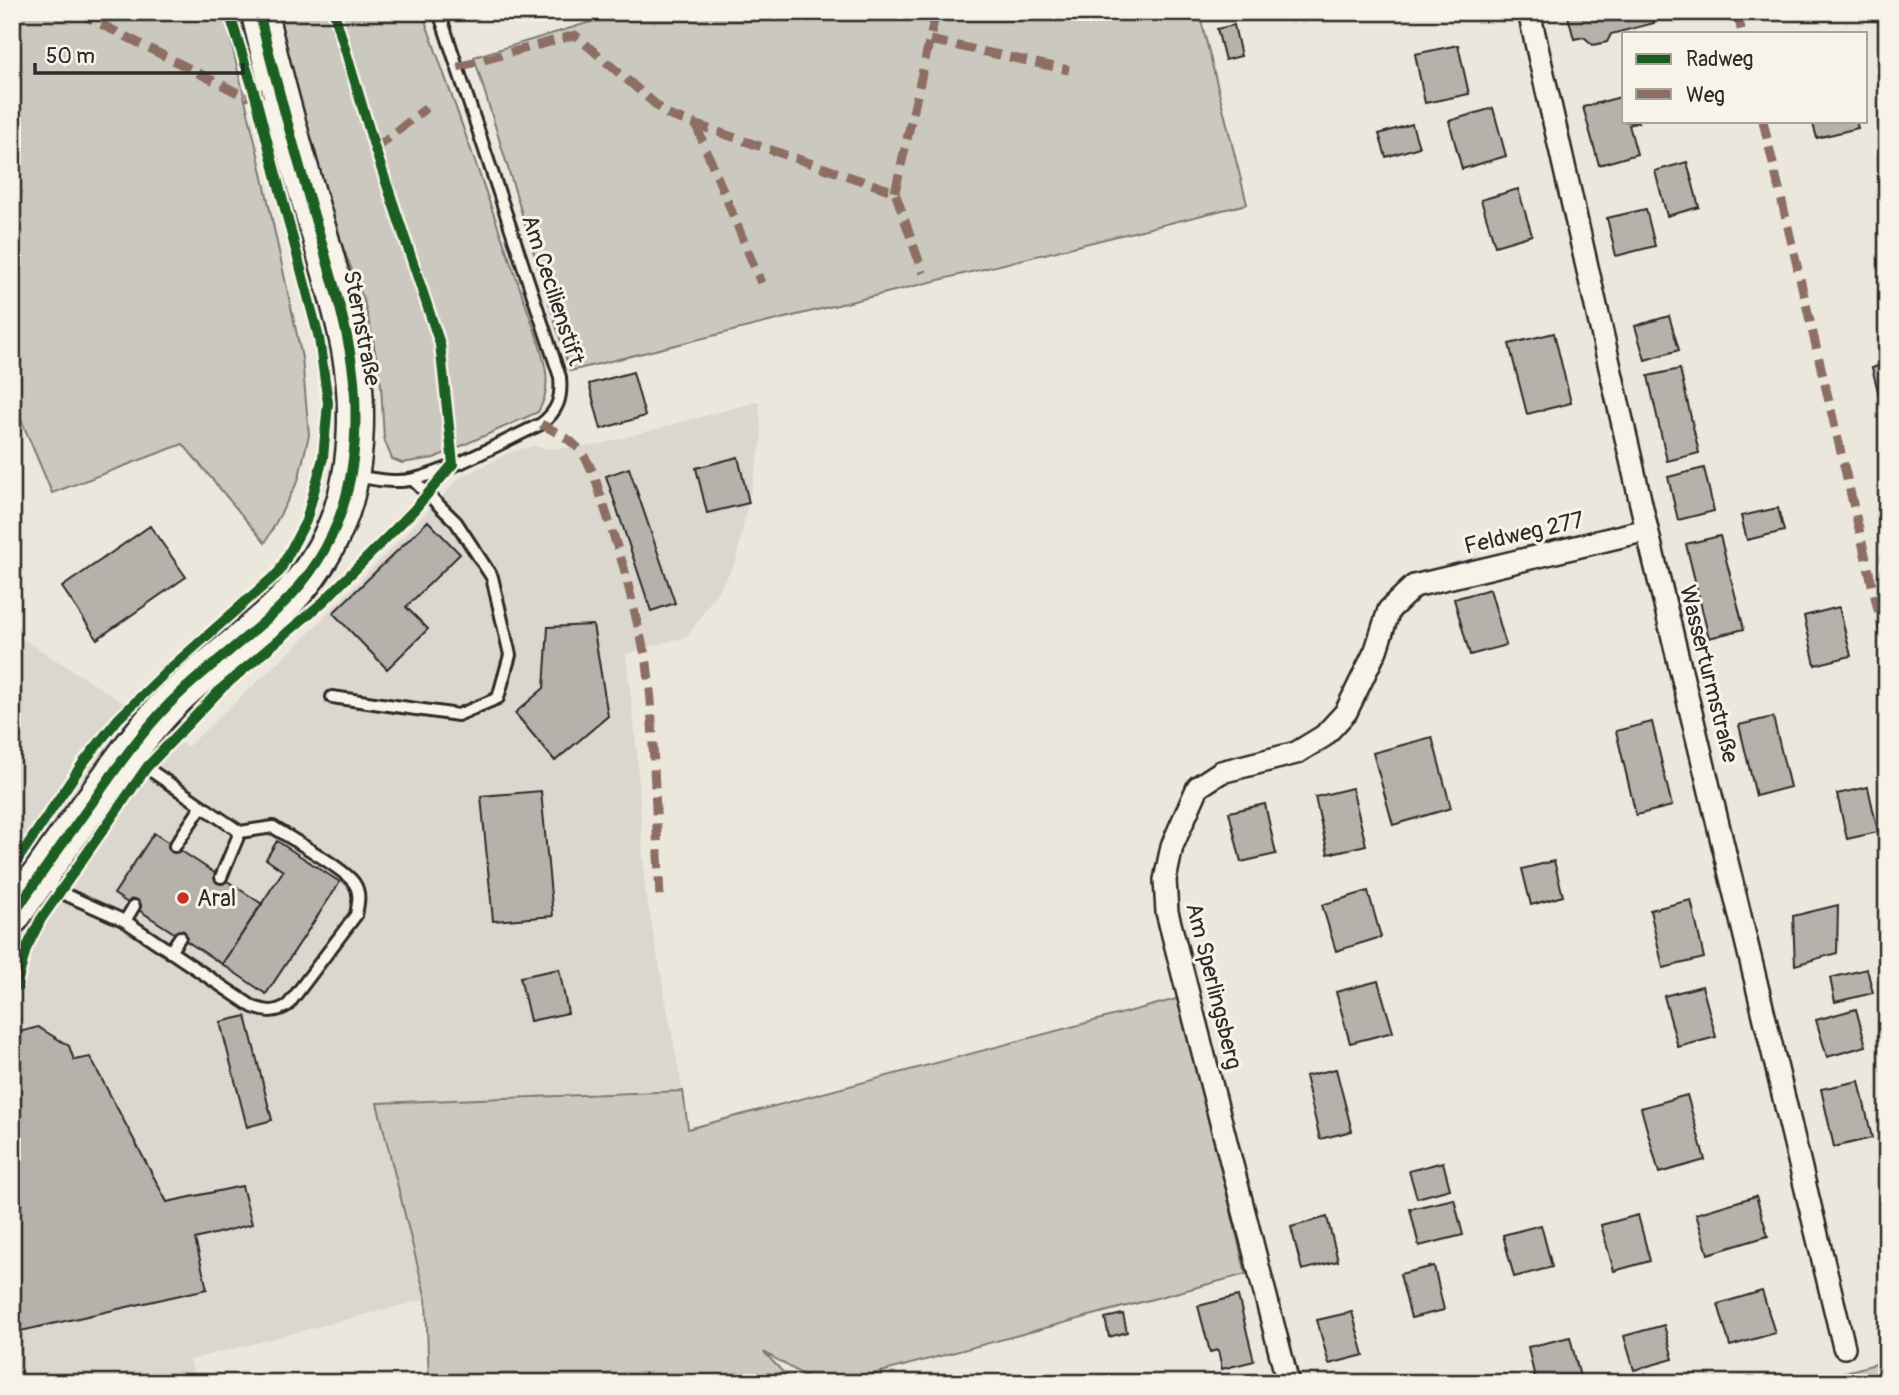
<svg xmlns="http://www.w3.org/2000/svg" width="1899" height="1395" font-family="Pangolin,sans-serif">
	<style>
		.built { fill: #dbd7ce }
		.green { fill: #cbc8bf; stroke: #7b7a75; stroke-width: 2 }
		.building { fill: #b5b2ab; stroke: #2b2b2b; stroke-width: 2 }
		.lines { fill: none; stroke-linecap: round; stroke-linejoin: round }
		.service-casing { stroke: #2b2b2b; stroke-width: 16 }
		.minor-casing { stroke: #2b2b2b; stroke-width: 26 }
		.primary-casing { stroke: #2b2b2b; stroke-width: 40 }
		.service { stroke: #f7f3e8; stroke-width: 10 }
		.minor { stroke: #f7f3e8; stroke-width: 21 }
		.primary { stroke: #f7f3e8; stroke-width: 35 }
		.quiet { stroke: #8d6e63; stroke-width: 9; stroke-dasharray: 18 9; stroke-linecap: butt }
		.cycleway-casing { stroke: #f7f3e8; stroke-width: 15 }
		.cycleway { stroke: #1b5e20; stroke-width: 10 }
		.poi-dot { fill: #c8321e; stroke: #f7f3e8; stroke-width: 2.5 }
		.labels { text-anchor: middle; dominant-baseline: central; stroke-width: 6; stroke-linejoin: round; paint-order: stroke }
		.street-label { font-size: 23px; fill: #2b2b2b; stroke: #f7f3e8 }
		.poi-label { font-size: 23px; fill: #2b2b2b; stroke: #f7f3e8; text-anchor: start }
	</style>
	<rect width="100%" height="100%" fill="#ebe7dd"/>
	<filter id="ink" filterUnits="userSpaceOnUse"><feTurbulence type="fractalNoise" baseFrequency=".0143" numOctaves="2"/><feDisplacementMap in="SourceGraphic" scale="14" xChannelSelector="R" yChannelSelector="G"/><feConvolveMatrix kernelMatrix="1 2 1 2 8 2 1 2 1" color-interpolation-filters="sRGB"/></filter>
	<g filter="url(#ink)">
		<!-- built -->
		<path class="built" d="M759 401 762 440 735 564 688 636 626 654 637 752 645 889 683 1093 378 1103 426 1299 190 1360 196 1383H12V632L113 696 187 747 301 641 461 477 513 451 534 446 553 449 597 445Z"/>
		<!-- green -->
		<path class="green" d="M12 12H224L257 150 302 358 309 435 298 481 265 543 183 444 52 493 12 398Z
			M279 12H422L534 328C543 357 555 384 538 412L434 458 402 463 392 459 384 439 381 385 373 340 364 301 338 235 291 77Z
			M624 12H1199L1247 204 570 371 474 57Z
			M1180 998 1246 1274 840 1383H817L764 1352 793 1383H429L426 1299 377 1103 683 1091 688 1129Z
			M1887 1361V1383H1804Z"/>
		<!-- building -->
		<path class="building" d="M1567 12H1652L1654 23 1611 34 1607 42 1593 45 1584 37 1574 39Z
			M1234 25 1241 56 1225 60 1217 29Z
			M1458 45 1469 94 1425 103 1415 54Z
			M1624 96V121L1639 122 1629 125 1637 154 1599 165 1583 107Z
			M1493 108 1506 156 1462 169 1449 121Z
			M1812 121H1856L1858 128 1817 138Z
			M1412 124 1419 147 1386 157 1379 134Z
			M1687 162 1699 207 1667 216 1655 171Z
			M1518 189 1532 235 1495 246 1481 200Z
			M1646 209 1655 246 1616 256 1607 218Z
			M1669 316 1679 350 1645 360 1635 326Z
			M1554 333 1571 403 1527 414 1509 344Z
			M1887 363V406L1882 407 1872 368Z
			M1680 369 1699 453 1667 461 1648 376Z
			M633 372 645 416 601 429 589 384Z
			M738 457 749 503 707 513 696 468Z
			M629 468 675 603 651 611 606 476Z
			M1704 468 1714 511 1678 520 1668 477Z
			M1778 508 1784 531 1747 540 1741 516Z
			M428 521 460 554 406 607 428 629 387 669 333 613Z
			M150 526 186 577 97 639 62 587Z
			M1720 536 1744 629 1709 638 1686 544Z
			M1490 589 1506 645 1470 655 1454 599Z
			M1839 607 1851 656 1815 665 1804 616Z
			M593 625 608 716 555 761 515 713 544 688 548 627Z
			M1773 717 1790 787 1756 796 1739 725Z
			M1652 722 1672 806 1636 815 1616 731Z
			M1432 737 1451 808 1393 825 1373 753Z
			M1868 787 1878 832 1847 839 1837 794Z
			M1352 788 1366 845 1328 854 1315 797Z
			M541 791 553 916 493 921 481 796Z
			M1265 804 1276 854 1241 862 1229 812Z
			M154 833 262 904 222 964 114 894Z
			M277 841 340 882 266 994 222 964 283 871 266 859Z
			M1554 861 1563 896 1531 905 1522 869Z
			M1368 891 1381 937 1336 951 1322 905Z
			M1691 900 1704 958 1663 968 1650 910Z
			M1838 905 1837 953 1795 965 1793 916Z
			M559 969 568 1013 530 1021 520 977Z
			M1867 969 1873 993 1835 1002 1830 978Z
			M1378 981 1393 1032 1350 1043 1336 992Z
			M1702 986 1716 1037 1678 1047 1664 996Z
			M1856 1009 1866 1046 1827 1057 1816 1020Z
			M246 1016 272 1120 247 1127 220 1022Z
			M38 1027 69 1046 74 1060 90 1057 167 1202 242 1186 252 1224 195 1239 207 1289 12 1333V1034Z
			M1336 1069 1352 1131 1320 1139 1305 1076Z
			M1859 1081 1872 1138 1834 1147 1821 1089Z
			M1687 1095 1705 1160 1659 1173 1641 1108Z
			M1443 1162 1450 1189 1417 1198 1409 1171Z
			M1756 1196 1768 1236 1708 1254 1696 1214Z
			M1454 1199 1463 1235 1419 1246 1410 1209Z
			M1638 1215 1650 1261 1614 1271 1601 1225Z
			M1327 1217 1338 1261 1302 1270 1291 1227Z
			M1541 1225 1552 1267 1514 1277 1503 1235Z
			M1434 1266 1444 1310 1411 1318 1400 1274Z
			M1762 1291 1775 1333 1730 1346 1718 1304Z
			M1238 1296 1254 1361 1222 1369 1218 1350 1210 1352 1198 1306Z
			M1352 1312 1364 1355 1329 1364 1317 1320Z
			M1123 1314 1127 1332 1109 1337 1105 1318Z
			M1664 1325 1673 1359 1634 1370 1624 1336Z
			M1570 1337 1581 1381 1536 1383 1528 1347Z
			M1476 1378 1477 1383H1457Z
			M337 1380V1383H300Z"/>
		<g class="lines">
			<!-- service casing -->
			<g class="service-casing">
				<path id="service" d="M354 476C373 479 396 484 414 479 453 470 504 441 541 424 558 411 562 398 560 377L439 12
					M332 697 458 715 498 698 510 655 492 577 456 522 413 480
					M131 757 202 806 175 846
					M221 877 240 832
					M44 880 62 893 125 921 134 906
					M125 921 253 1007C267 1012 275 1013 288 1005L356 915C358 904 361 893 354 883 345 869 290 838 273 827L240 832 202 806
					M170 952 180 937"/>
			</g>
			<!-- minor casing -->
			<g class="minor-casing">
				<path id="minor" d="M1529 12 1647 530 1844 1347
					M1288 1383 1167 912 1165 880 1172 846 1198 787 1221 772 1296 753 1324 736 1346 712 1376 650 1389 610 1414 586 1647 530"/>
			</g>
			<!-- primary casing -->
			<g class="primary-casing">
				<path id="primary" d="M12 916C39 877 66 838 94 800 117 767 141 733 169 704 203 669 245 641 280 607 341 548 359 478 355 396 353 342 334 288 320 236 298 162 277 88 259 12"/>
			</g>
			<!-- service -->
			<use href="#service" class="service"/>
			<!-- minor -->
			<use href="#minor" class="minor"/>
			<!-- primary -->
			<use href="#primary" class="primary"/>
			<!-- quiet -->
			<path class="quiet" d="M77 12 246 97 277 89
				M1737 12 1742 33
				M930 40 1069 70
				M458 67 575 35 668 115 895 192 923 273
				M1763 121 1887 648
				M696 125 761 283
				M375 149 426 108
				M895 192 936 12
				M541 424C571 440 580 443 594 475L624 568 647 663 651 700 660 898"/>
			<!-- cycleway casing -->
			<g class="cycleway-casing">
				<path id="cycleway" d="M12 868 83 763 118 719 165 673 279 572 306 521 323 458 328 403 319 338 255 95 229 12
					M12 916C39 877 66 838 94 800 117 767 141 733 169 704 203 669 245 641 280 607 341 548 359 478 355 396 353 342 334 288 320 236 298 162 277 88 259 12
					M12 993 16 987 26 949 41 919 147 767 222 688 323 602 414 510 453 464 440 344 375 149 334 12"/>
			</g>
			<!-- cycleway -->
			<use href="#cycleway" class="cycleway"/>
		</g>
	</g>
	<!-- markers -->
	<circle class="poi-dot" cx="183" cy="898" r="7"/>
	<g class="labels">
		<!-- street labels -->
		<g class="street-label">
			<text transform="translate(553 290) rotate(72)">Am Cecilienstift</text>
			<text transform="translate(362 328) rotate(79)">Sternstraße</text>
			<text transform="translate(1524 533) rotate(-13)">Feldweg 277</text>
			<text transform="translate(1709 674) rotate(76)">Wasserturmstraße</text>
			<text transform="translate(1214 986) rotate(76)">Am Sperlingsberg</text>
		</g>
		<!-- poi labels -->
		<g class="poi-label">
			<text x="197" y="898">Aral</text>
		</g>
	</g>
	<!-- margin -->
	<rect width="1899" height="1395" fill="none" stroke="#f7f3e8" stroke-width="42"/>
	<rect x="21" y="21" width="1857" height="1353" fill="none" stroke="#2b2b2b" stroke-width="2.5" filter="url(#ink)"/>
	<!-- legend -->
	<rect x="1622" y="32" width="245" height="91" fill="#f7f3e8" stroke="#a5a39c" stroke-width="2"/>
	<rect x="1636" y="54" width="35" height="10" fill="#1b5e20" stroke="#a5a39c" stroke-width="2"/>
	<text x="1686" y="66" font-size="21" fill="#2b2b2b">Radweg</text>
	<rect x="1636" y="89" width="35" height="10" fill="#8d6e63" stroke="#a5a39c" stroke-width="2"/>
	<text x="1686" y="102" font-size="21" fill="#2b2b2b">Weg</text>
	<!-- scale -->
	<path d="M35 63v10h208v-10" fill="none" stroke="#2b2b2b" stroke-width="3.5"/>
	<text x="46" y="63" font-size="21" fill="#2b2b2b" stroke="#f7f3e8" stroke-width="5" paint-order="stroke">50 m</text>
</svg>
